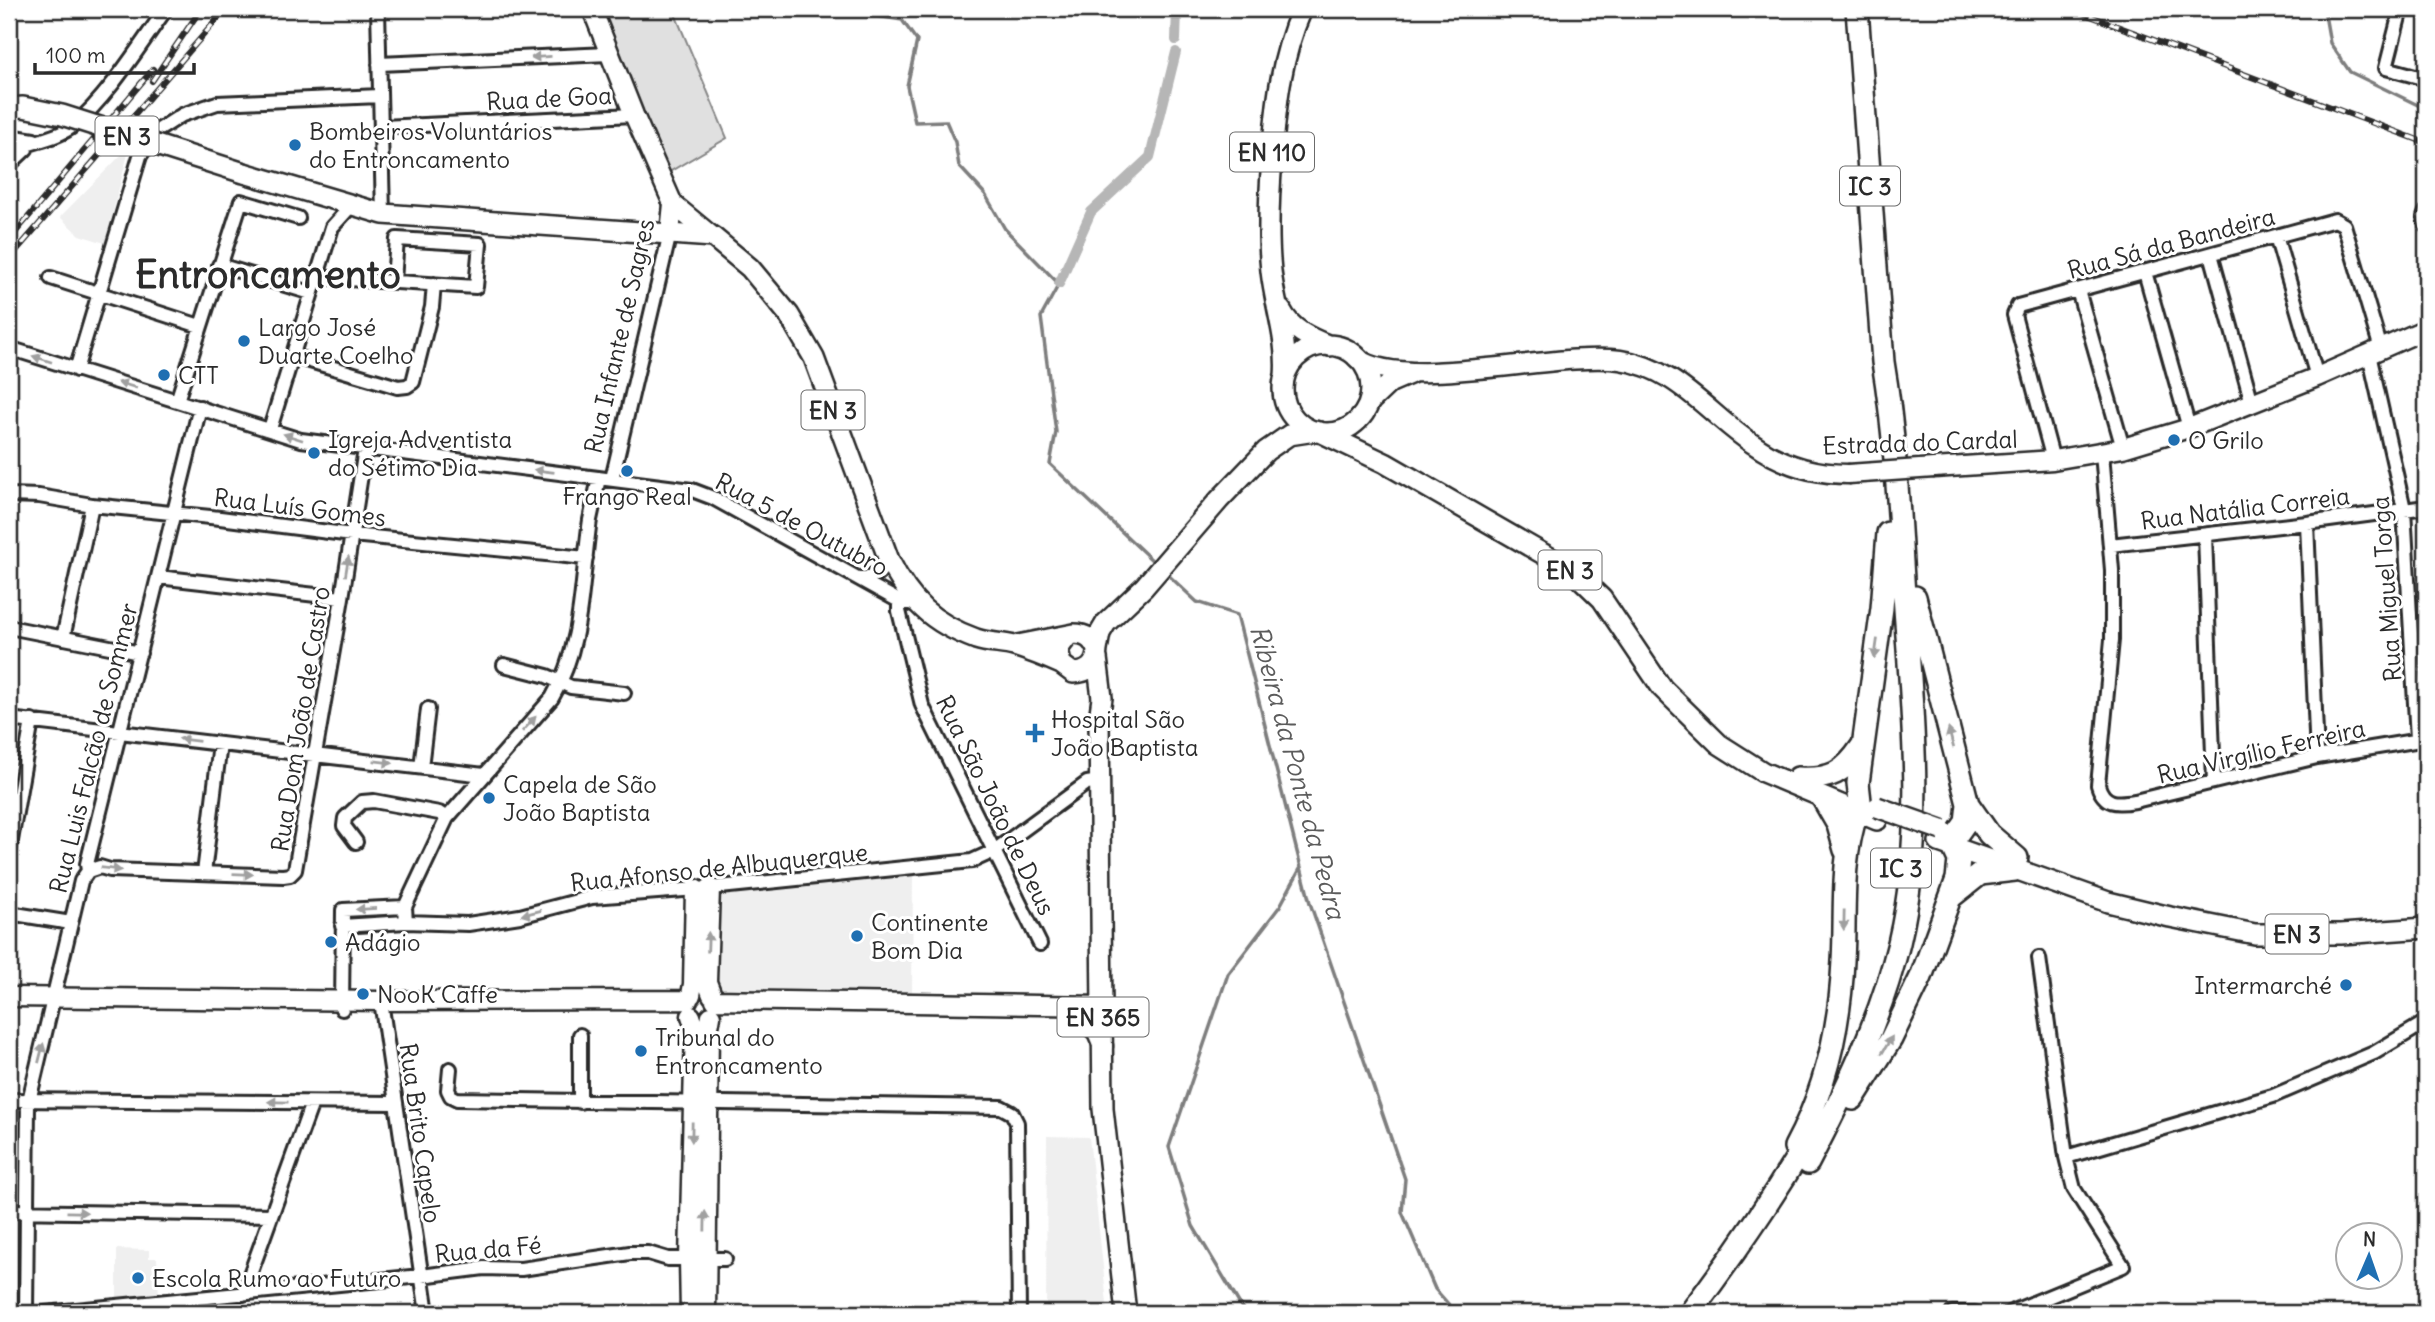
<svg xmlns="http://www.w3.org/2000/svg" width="2435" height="1322" font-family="Delius,sans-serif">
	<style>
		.built { fill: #efefef }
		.green { fill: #e0e0e0; stroke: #868686; stroke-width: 2 }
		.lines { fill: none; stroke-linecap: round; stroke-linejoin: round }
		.stream { stroke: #7e7e7e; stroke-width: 3.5 }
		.canal { stroke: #b6b6b6; stroke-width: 10 }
		.street-casing { stroke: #2b2b2b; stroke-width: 18 }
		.secondary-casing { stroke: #2b2b2b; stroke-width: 23 }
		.primary-casing { stroke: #2b2b2b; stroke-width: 24 }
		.highway-casing { stroke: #2b2b2b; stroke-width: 26 }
		.street { stroke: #fff; stroke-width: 12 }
		.secondary { stroke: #fff; stroke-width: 18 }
		.primary { stroke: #fff; stroke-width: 19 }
		.highway { stroke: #fff; stroke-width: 21 }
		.rail-casing { stroke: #2b2b2b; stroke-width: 6 }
		.rail { stroke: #fff; stroke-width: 3.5; stroke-dasharray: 10; stroke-linecap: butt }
		.secondary-bridge-casing { stroke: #2b2b2b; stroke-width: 23; stroke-linecap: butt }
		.primary-bridge-casing { stroke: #2b2b2b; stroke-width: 24; stroke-linecap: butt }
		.secondary-bridge { stroke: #fff; stroke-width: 18 }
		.primary-bridge { stroke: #fff; stroke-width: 19 }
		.oneway { fill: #a0a0a0 }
		.poi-dot { fill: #1f6fb2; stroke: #fff; stroke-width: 2.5 }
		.labels { text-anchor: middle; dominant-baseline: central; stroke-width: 6; stroke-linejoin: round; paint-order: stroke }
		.shield { fill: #fff; stroke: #6b6b6b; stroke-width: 2 }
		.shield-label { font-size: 23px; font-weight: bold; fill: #2b2b2b }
		.street-label { font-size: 24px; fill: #2b2b2b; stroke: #fff }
		.poi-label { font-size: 24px; fill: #2b2b2b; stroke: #fff; text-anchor: start }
		.water-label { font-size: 26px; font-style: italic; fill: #5c5c5c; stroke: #fff }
		.town-label { font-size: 38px; font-weight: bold; fill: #2b2b2b; stroke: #fff }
	</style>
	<rect width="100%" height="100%" fill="#fff"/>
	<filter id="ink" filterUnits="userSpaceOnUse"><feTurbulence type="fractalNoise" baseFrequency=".0143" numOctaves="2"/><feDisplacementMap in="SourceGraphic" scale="14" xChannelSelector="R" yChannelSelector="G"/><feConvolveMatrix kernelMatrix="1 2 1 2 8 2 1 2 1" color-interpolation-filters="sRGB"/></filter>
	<g filter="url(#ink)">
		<!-- built -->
		<path class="built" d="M130 146 105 243 79 235 60 217Z
			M913 876 912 996 716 991V930L719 893Z
			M1047 1136 1089 1137 1108 1313H1046Z
			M117 1249 149 1250V1258H157L159 1297 117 1301Z"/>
		<!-- green -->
		<path class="green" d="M625 9H673L727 138 664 175 599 19Z"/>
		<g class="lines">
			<!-- stream -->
			<path class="stream" d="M852 9 857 13 902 20 917 41 907 86 915 122 946 121 955 142 959 166 985 194 1005 229 1059 284 1041 317 1056 432 1050 464 1156 564
				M2324 9 2330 43 2350 72 2426 109
				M1164 571 1197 602 1237 615 1310 903 1405 1179 1402 1212 1435 1289 1456 1313
				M1245 1313 1193 1226 1169 1147 1228 974 1280 906 1300 869"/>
			<!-- canal -->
			<path class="canal" d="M1176 40 1177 9
				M1059 284 1091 212 1150 157 1176 52"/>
			<!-- street casing -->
			<g class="street-casing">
				<path id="street" d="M378 9 383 214
					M2401 9 2386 68 2426 79
					M379 64 609 54
					M382 127 634 115
					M9 136 34 140
					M9 152C29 141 56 140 74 125 108 97 140 45 166 9
					M9 165 26 149
					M2426 212 2424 217 2426 226
					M2276 236 2317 377
					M2211 254 2252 403
					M219 265 311 293
					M2145 272 2189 428
					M317 277 476 287 480 244 397 239 394 281
					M51 278 200 326
					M2078 290 2123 448
					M9 348 301 440 692 490 713 498 899 601 918 605
					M2369 354 2404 509 2417 739
					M293 356 398 387 407 386 413 382 432 307 434 284
					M76 370 140 156 157 131 182 115 217 103 380 96
					M177 401 241 201 298 218
					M270 429 332 227 351 206
					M2102 453 2112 570V640L2098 785C2104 805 2117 804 2135 801L2317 757 2426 739
					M2053 460 2014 315 2018 306 2335 220 2344 225 2381 349
					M612 479 670 233
					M9 495 39 496 92 505 220 518 352 535 586 558
					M2307 523 2317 757
					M2205 535 2214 782
					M2110 545 2307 523 2426 507
					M158 577 342 598
					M861 580 879 573 889 560
					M899 601V611L922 705 1040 944
					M9 627 140 653
					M63 638 92 505
					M504 665 547 676 571 687 624 693
					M9 719 484 775
					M421 767 428 709
					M356 842 344 826 345 818 362 802 374 801 439 813 447 818
					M9 852 32 721
					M88 871 100 867 110 870 283 876 290 875 295 870 342 598 365 449
					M204 873 220 744
					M9 913 71 923
					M406 922 468 924 520 916 592 897 710 888 972 861 994 851 1087 783 1100 781
					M342 926 406 922 405 907 447 818 552 698C584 644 581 580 590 520 593 506 596 492 599 478
					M2039 958 2066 1157
					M381 1001 427 1313
					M342 1009 343 910 405 907
					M580 1035V1102
					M450 1069 448 1090 451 1096 457 1099 1001 1107 1012 1113 1017 1123 1019 1313
					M9 1100 395 1103
					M9 1211 271 1215
					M243 1294 312 1103
					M26 1313 28 1105 81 881 88 871 87 864 200 407
					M45 1313 421 1276 484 1268 521 1269 630 1253H648L668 1259H725
					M1952 1313H1975
					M2009 1313 2123 1266 2074 1189 2066 1157 2273 1096 2374 1053 2426 1022"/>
			</g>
			<!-- secondary casing -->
			<g class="secondary-casing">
				<path id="secondary" d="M592 9 634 115 673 204 670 233
					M673 204 713 237
					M1357 358C1403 393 1557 351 1620 360 1677 368 1708 414 1753 444 1781 464 1814 474 1848 474
					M1369 403 1390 383 1411 374
					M1934 468 2053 460 2123 448 2189 428 2317 377 2426 329
					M710 888 707 982 712 995
					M691 995 693 984 695 889
					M9 997 381 1001 688 1000
					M715 1000 1103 1006
					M1081 1016 1097 1032 1103 1046
					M690 1313 689 1259 695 1028 691 1016
					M706 1313 709 1027 711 1016"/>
			</g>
			<!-- primary casing -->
			<g class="primary-casing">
				<path id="primary" d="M244 173 383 214 713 237 750 268 789 315 814 358 889 560C910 602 932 623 976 639 988 643 1002 643 1014 646 1030 651 1045 657 1061 664
					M1281 310C1291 330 1310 338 1330 346
					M1283 389a44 44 0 1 1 88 0a44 44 0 1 1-88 0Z
					M1285 376C1288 340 1275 307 1271 271 1267 234 1269 197 1272 159 1276 105 1280 60 1302 9
					M1320 432 1385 463 1573 571 1602 599 1662 688 1719 744 1763 772 1877 820
					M1018 645 1074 634C1086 634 1093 639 1097 650 1097 665 1088 673 1073 673L1061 664 1058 649 1067 637
					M1097 650 1100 633 1106 623 1144 587 1219 500 1266 451 1289 435 1315 431
					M1097 658 1102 698 1099 720 1103 1109 1126 1313
					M1939 842 2108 902 2170 917 2255 934H2341L2426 928"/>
			</g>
			<!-- highway casing -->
			<g class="highway-casing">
				<path id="highway" d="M1915 597 1968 804 1989 834 2017 858
					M1798 778C1831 780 1844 773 1862 746
					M1823 799 1838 825 1845 850
					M1860 801 1858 783 1882 608 1888 533
					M1956 836 1966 822 1968 804
					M1951 897 1980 874 2015 870
					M1853 1099 1891 1039 1921 977 1957 879 1959 860 1953 847
					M1795 1147C1826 1089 1840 1027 1843 961 1846 910 1840 862 1857 813
					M1808 1163C1845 1092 1880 1021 1899 943 1926 829 1912 710 1904 595 1899 517 1896 439 1883 362L1857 9
					M1690 1313C1733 1256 1773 1198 1809 1137"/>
			</g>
			<!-- street -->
			<use href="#street" class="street"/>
			<!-- secondary -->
			<use href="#secondary" class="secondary"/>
			<!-- primary -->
			<use href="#primary" class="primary"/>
			<!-- highway -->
			<use href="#highway" class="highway"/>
			<!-- rail casing -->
			<g class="rail-casing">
				<path id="rail" d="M2072 9 2426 143
					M152 81 201 9
					M9 240 153 69
					M9 259 226 9"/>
			</g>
			<!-- rail -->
			<use href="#rail" class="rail"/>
			<!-- secondary-bridge casing -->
			<g class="secondary-bridge-casing">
				<path id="secondary-bridge" d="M1848 474 1934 468"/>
			</g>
			<!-- primary-bridge casing -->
			<g class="primary-bridge-casing">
				<path id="primary-bridge" d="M9 108 23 107 62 115 244 173
					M1877 807 1942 830"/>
			</g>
			<!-- secondary-bridge -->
			<use href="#secondary-bridge" class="secondary-bridge"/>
			<!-- primary-bridge -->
			<use href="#primary-bridge" class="primary-bridge"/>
		</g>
		<!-- one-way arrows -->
		<defs><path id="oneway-solid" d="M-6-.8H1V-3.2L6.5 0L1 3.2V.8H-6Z" transform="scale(1.75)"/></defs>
		<g class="oneway">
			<use href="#oneway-solid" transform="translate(541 57) rotate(177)"/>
			<use href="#oneway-solid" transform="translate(42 359) rotate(-162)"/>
			<use href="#oneway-solid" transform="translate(127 385) rotate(-163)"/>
			<use href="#oneway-solid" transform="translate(293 437) rotate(-162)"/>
			<use href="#oneway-solid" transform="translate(544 471) rotate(-173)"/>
			<use href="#oneway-solid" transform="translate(347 566) rotate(-81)"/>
			<use href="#oneway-solid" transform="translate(1876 649) rotate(98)"/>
			<use href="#oneway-solid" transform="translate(529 724) rotate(-48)"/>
			<use href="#oneway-solid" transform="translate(1951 738) rotate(-105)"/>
			<use href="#oneway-solid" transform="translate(189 740) rotate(-173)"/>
			<use href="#oneway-solid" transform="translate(383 762) rotate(7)"/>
			<use href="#oneway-solid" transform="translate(111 869) rotate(7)"/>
			<use href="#oneway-solid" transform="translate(243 874) rotate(2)"/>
			<use href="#oneway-solid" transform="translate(366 909) rotate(177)"/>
			<use href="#oneway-solid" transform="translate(531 913) rotate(166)"/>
			<use href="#oneway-solid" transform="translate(1844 920) rotate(91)"/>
			<use href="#oneway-solid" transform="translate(708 942) rotate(-88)"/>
			<use href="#oneway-solid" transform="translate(1887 1045) rotate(-59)"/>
			<use href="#oneway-solid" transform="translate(41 1053) rotate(-76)"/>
			<use href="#oneway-solid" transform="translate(278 1102) rotate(-179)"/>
			<use href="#oneway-solid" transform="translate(692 1132) rotate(91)"/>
			<use href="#oneway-solid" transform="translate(77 1212) rotate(1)"/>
			<use href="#oneway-solid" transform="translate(705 1221) rotate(-89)"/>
		</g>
	</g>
	<!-- markers -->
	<g class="poi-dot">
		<circle cx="295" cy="145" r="7"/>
		<circle cx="244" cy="341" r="7"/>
		<circle cx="164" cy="375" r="7"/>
		<circle cx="2174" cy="440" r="7"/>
		<circle cx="314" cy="453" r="7"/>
		<circle cx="627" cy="471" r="7"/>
		<path d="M1031.5 722.5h7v7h7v7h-7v7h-7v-7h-7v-7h7z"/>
		<circle cx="489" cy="798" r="7"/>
		<circle cx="857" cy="936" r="7"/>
		<circle cx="331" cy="942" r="7"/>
		<circle cx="2346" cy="985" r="7"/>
		<circle cx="363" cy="994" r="7"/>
		<circle cx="641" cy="1051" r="7"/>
		<circle cx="138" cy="1278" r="7"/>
	</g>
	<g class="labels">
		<!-- shield labels -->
		<g class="shield">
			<rect x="95.5" y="116.5" width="63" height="39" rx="5"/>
			<rect x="1230" y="132.5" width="84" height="39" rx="5"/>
			<rect x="1840" y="166.5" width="60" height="39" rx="5"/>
			<rect x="801.5" y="390.5" width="63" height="39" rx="5"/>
			<rect x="1538.5" y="550.5" width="63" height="39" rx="5"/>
			<rect x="1871" y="848.5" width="60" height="39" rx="5"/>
			<rect x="2265.5" y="914.5" width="63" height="39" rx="5"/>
			<rect x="1057.5" y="997.5" width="91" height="39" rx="5"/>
		</g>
		<g class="shield-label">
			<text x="127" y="136">EN 3</text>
			<text x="1272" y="152">EN 110</text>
			<text x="1870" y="186">IC 3</text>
			<text x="833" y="410">EN 3</text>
			<text x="1570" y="570">EN 3</text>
			<text x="1901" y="868">IC 3</text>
			<text x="2297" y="934">EN 3</text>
			<text x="1103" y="1017">EN 365</text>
		</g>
		<!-- street labels -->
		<g class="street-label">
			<text transform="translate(549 98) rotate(-3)">Rua de Goa</text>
			<text transform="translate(2171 243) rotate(-15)">Rua Sá da Bandeira</text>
			<text transform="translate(619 336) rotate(-77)">Rua Infante de Sagres</text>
			<text transform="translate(1920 442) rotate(-2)">Estrada do Cardal</text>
			<text transform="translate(300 507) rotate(7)">Rua Luís Gomes</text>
			<text transform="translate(2245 508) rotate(-7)">Rua Natália Correia</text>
			<text transform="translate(802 524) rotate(28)">Rua 5 de Outubro</text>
			<text transform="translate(2386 589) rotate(-94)">Rua Miguel Torga</text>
			<text transform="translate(300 719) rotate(-81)">Rua Dom João de Castro</text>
			<text transform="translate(93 748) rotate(-76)">Rua Luis Falcão de Sommer</text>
			<text transform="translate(2261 751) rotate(-13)">Rua Virgílio Ferreira</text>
			<text transform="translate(996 805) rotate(64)">Rua São João de Deus</text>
			<text transform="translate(719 867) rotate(-6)">Rua Afonso de Albuquerque</text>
			<text transform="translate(421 1133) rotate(82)">Rua Brito Capelo</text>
			<text transform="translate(488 1249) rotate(-5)">Rua da Fé</text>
		</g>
		<!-- poi labels -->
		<g class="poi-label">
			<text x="309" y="131">Bombeiros Voluntários<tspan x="309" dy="28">do Entroncamento</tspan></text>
			<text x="258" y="327">Largo José<tspan x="258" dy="28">Duarte Coelho</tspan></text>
			<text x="178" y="375">CTT</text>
			<text x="328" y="439">Igreja Adventista<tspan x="328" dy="28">do Sétimo Dia</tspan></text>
			<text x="2188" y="440">O Grilo</text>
			<text x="627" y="496" text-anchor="middle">Frango Real</text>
			<text x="1051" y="719">Hospital São<tspan x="1051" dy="28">João Baptista</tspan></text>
			<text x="503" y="784">Capela de São<tspan x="503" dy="28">João Baptista</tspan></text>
			<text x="871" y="922">Continente<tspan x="871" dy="28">Bom Dia</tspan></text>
			<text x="345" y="942">Adágio</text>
			<text x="2332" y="985" text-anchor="end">Intermarché</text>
			<text x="377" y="994">NooK Caffe</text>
			<text x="655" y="1037">Tribunal do<tspan x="655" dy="28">Entroncamento</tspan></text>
			<text x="152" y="1278">Escola Rumo ao Futuro</text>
		</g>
		<!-- water labels -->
		<g class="water-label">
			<text transform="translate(1298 772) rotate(75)">Ribeira da Ponte da Pedra</text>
		</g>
		<!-- town labels -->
		<g class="town-label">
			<text x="268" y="274">Entroncamento</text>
		</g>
	</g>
	<!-- margin -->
	<rect width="2435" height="1322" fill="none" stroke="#fff" stroke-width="35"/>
	<rect x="18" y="18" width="2400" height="1287" fill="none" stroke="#2b2b2b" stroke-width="2.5" filter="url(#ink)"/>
	<!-- north arrow -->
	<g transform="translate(2369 1256) rotate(2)"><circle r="33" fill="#ffffff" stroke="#aaaaaa" stroke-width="2"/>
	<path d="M0-5L12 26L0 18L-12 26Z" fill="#1f6fb2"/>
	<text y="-10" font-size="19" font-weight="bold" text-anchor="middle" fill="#2b2b2b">N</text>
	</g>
	<!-- scale -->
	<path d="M35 63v10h159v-10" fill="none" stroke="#2b2b2b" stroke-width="3.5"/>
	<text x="46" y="63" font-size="21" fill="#2b2b2b" stroke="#ffffff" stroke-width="5" paint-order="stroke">100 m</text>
</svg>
